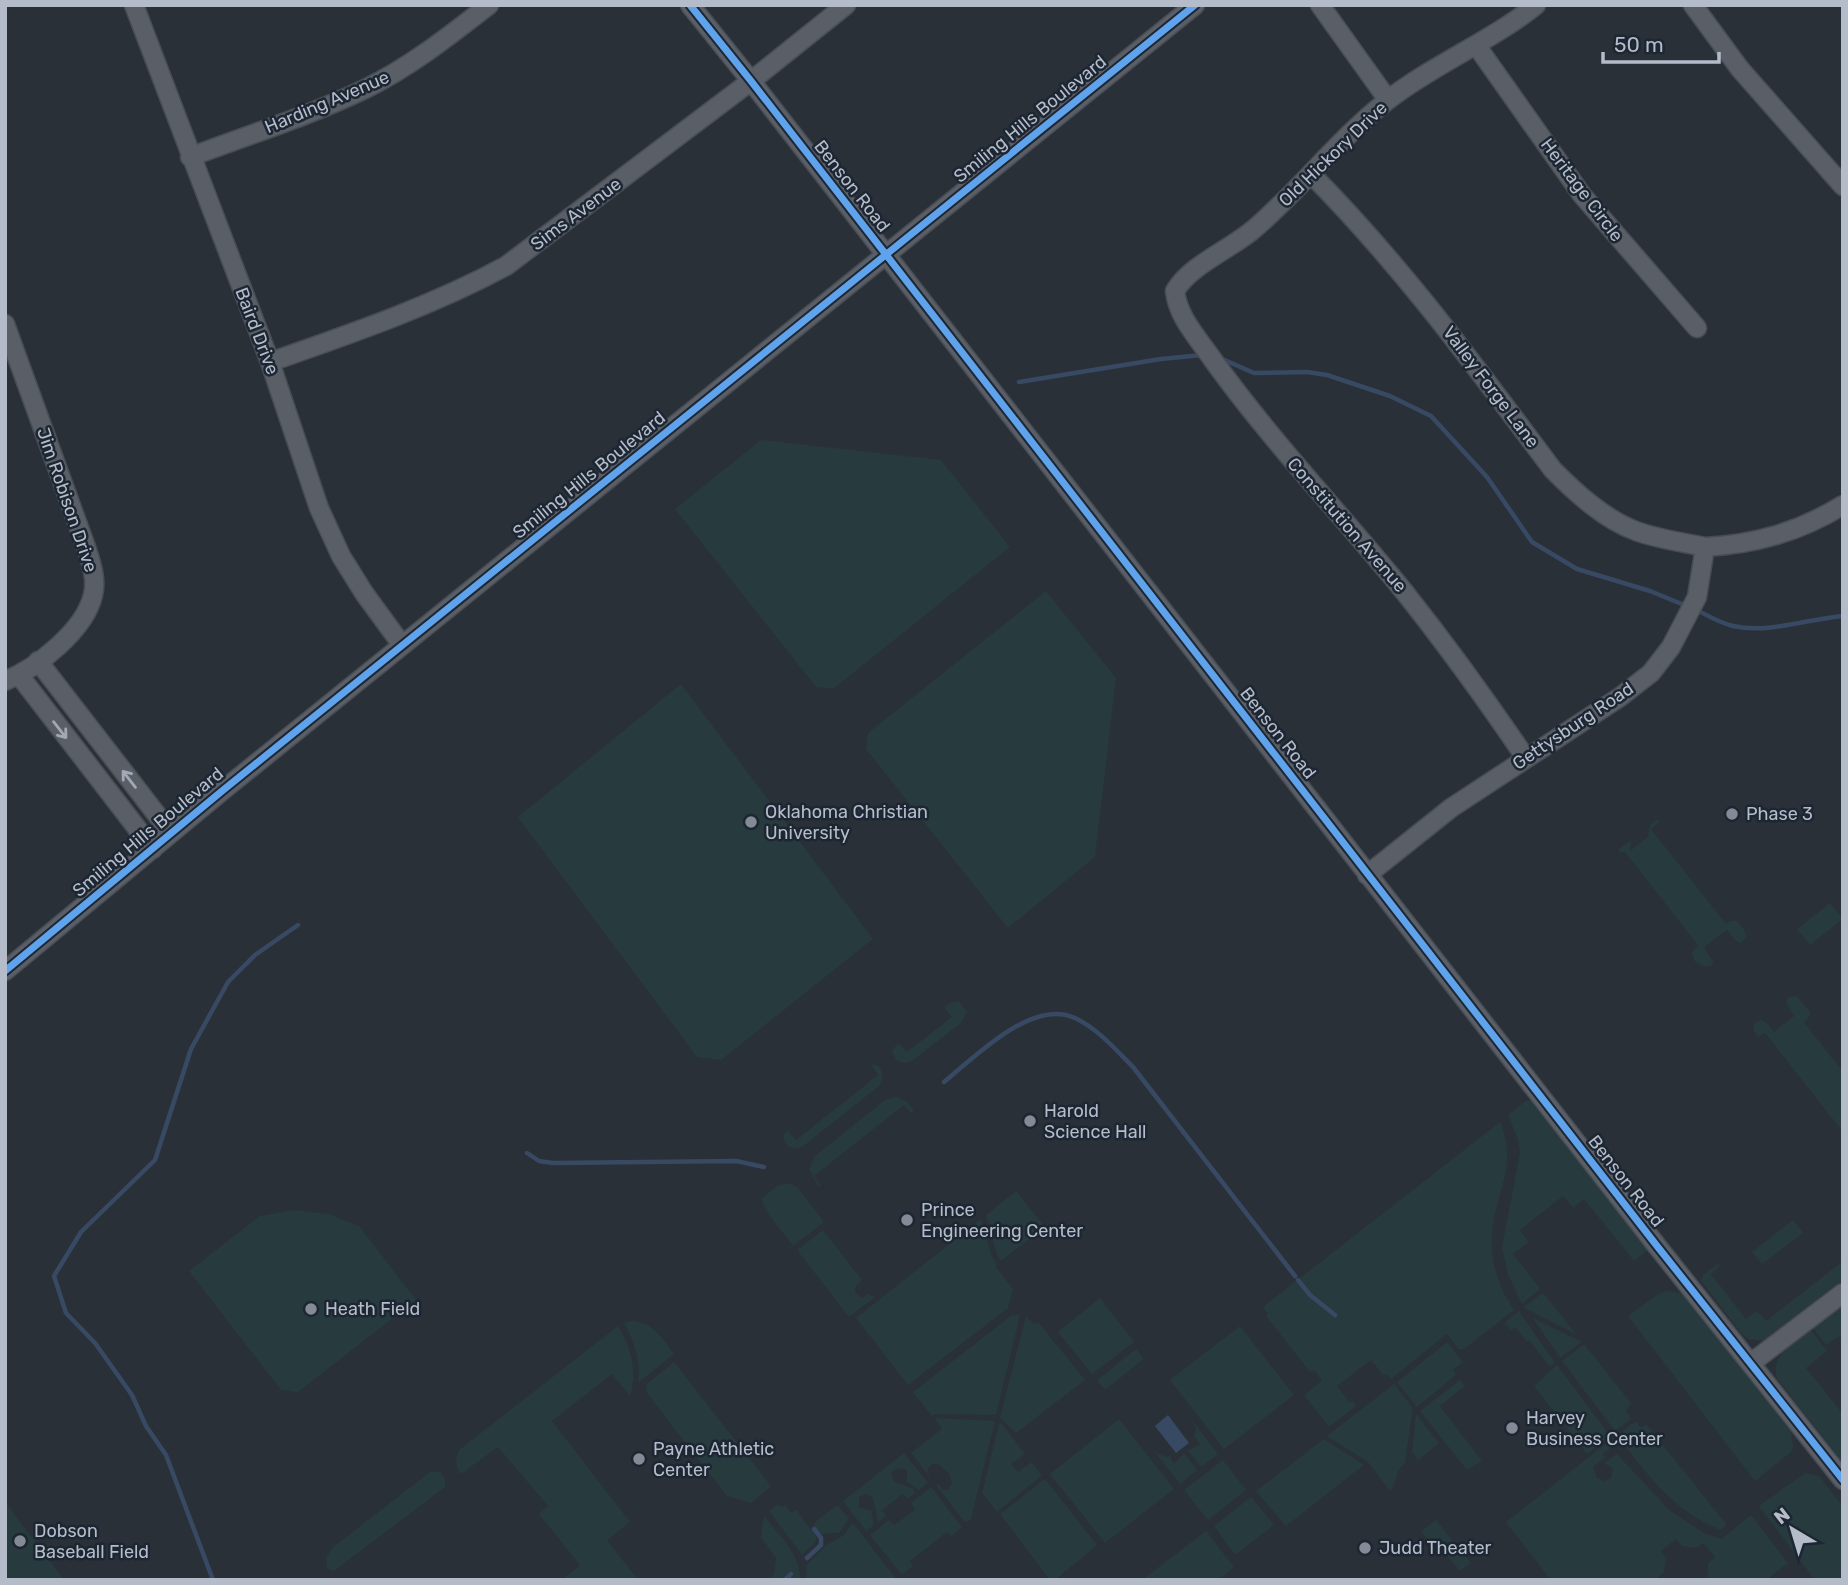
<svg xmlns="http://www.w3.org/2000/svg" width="1848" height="1585" font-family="Rubik,sans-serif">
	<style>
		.green { fill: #273a3e }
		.water { fill: #384963 }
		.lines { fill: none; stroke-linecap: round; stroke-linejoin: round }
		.stream { stroke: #384963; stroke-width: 4.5 }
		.street-casing { stroke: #484c53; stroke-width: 21 }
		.street { stroke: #5a5e66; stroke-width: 18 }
		.cycleway-casing { stroke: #1d2633; stroke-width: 11 }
		.cycleway { stroke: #60a3ed; stroke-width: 7 }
		.oneway { stroke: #a2a9b5 }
		.poi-dot { fill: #848b96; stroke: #1d2633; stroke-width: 2.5 }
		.labels { text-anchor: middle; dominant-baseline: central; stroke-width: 5; stroke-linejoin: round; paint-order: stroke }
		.street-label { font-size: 18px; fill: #b4bcc9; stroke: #1d2633 }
		.poi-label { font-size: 18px; fill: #b4bcc9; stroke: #1d2633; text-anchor: start }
	</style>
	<rect width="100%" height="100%" fill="#2a3038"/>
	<!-- green -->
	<path class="green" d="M761 440 941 460 1010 547 833 689 816 687 675 509Z
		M1046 591 1116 678 1095 857 1008 928 866 749 868 733Z
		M681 684 873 939 721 1060 697 1057 518 817Z
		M1658 819 1659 822 1651 829 1726 924 1731 921H1737L1744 929 1746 937 1741 943 1736 941 1727 930 1704 947 1714 963 1710 966C1700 967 1693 963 1692 953L1698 945 1625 852H1619V849L1631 840 1630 851 1648 837 1650 825Z
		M1830 903 1843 919 1810 945 1797 929Z
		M1797 996 1810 1012 1809 1017 1804 1022 1843 1072V1132L1765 1033 1758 1037 1754 1030V1023L1761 1020 1766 1022 1774 1032 1794 1016 1786 1002 1788 997Z
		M959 1001 967 1012 961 1023 912 1061 903 1063 896 1060 892 1051 898 1043 907 1052 952 1017 944 1007 950 1003Z
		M871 1064 879 1066C884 1074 884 1079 878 1087L802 1147C792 1150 785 1147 783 1136L787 1130 796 1140 878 1075Z
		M897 1097 907 1102 914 1111 911 1113 904 1105 814 1176 821 1185 818 1186 809 1169 815 1156 885 1100Z
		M1526 1101H1531L1648 1250 1634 1261 1584 1199 1573 1208 1563 1196 1520 1230 1529 1242 1513 1254 1539 1287V1290L1522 1304 1508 1275 1502 1247 1520 1153 1518 1140 1508 1115Z
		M1500 1122C1521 1171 1488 1202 1492 1249 1493 1271 1502 1292 1514 1310L1464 1349H1459L1447 1334 1391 1379 1387 1374 1384 1376 1371 1360 1337 1386 1350 1403 1352 1401 1356 1406 1329 1427 1304 1395 1322 1381 1314 1370 1310 1372 1266 1316 1268 1314 1263 1307Z
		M789 1183 798 1188 824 1222 793 1246 769 1215 761 1199 777 1186Z
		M1016 1191 1045 1227 1001 1261C991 1248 995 1229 985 1216Z
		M294 1210 329 1214 360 1227 416 1300 298 1392 281 1390 189 1271 260 1216Z
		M981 1219 992 1257 997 1264 995 1266 1013 1289 1008 1308 908 1385 856 1318Z
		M1793 1220 1803 1233 1762 1264 1752 1252Z
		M823 1230 862 1280 855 1287V1293L862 1298 868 1294 875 1297 849 1317 797 1250Z
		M1843 1261V1280L1763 1341 1749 1339 1742 1334 1701 1281 1704 1274 1719 1263V1267L1711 1274 1746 1319 1757 1311 1766 1321Z
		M1666 1291 1680 1293 1686 1298 1791 1432 1793 1446 1791 1452 1755 1481 1628 1316 1658 1294Z
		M1541 1294H1544L1576 1334 1526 1309 1524 1307Z
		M1100 1298 1134 1342 1092 1374 1058 1332Z
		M1843 1305V1339L1839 1336 1826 1345 1813 1328Z
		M1519 1311 1555 1363 1550 1367 1529 1340 1527 1342 1515 1327 1511 1330 1504 1323Z
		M1012 1315H1020L996 1415 935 1414 932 1416 913 1392Z
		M1026 1316 1033 1324 1039 1323 1085 1380 1016 1433 1000 1417Z
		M1533 1318 1582 1342 1560 1358Z
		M632 1321C653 1322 663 1339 674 1354L638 1383C641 1361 635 1343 624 1323Z
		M618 1326C631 1347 638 1372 630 1396L612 1374 552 1421 630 1522 607 1540 638 1580H562L580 1565 539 1514 548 1506 498 1447 461 1474C455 1466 455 1459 459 1450Z
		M1240 1326 1294 1395 1224 1449 1170 1380Z
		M1811 1330 1827 1351 1806 1368 1843 1414V1463L1777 1378C1770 1354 1794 1343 1811 1330Z
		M1447 1342 1463 1362 1453 1370 1456 1375 1417 1407 1397 1382Z
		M1584 1344 1631 1403 1626 1411 1631 1419 1615 1431 1562 1361Z
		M1136 1349 1144 1359 1105 1390 1097 1380Z
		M674 1362 771 1486 751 1503 727 1496 646 1392 647 1384Z
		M1557 1365 1610 1436 1587 1454 1534 1386Z
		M1460 1380 1465 1386 1440 1406 1482 1461 1467 1470 1420 1411Z
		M1394 1384 1413 1408 1405 1463C1394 1472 1399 1480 1390 1491L1368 1462 1327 1436Z
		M1416 1414 1439 1443 1418 1460 1412 1452Z
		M938 1418 995 1421 971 1519 968 1522 964 1521 936 1485 939 1484 943 1490H948L952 1483 949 1473 938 1464H932L927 1470 932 1480 911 1453 942 1429 935 1419Z
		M1119 1419 1174 1489 1105 1543 1050 1474Z
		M1192 1420 1218 1454 1201 1467 1188 1451 1200 1444 1196 1438 1194 1439 1196 1429Z
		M1636 1421 1640 1427 1647 1425 1727 1525 1720 1530C1673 1510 1646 1475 1618 1435Z
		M1001 1423 1025 1454 1011 1464 1018 1472 1032 1462 1042 1475 997 1512 982 1493 999 1424Z
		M1324 1439 1364 1465 1286 1526 1256 1491Z
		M1612 1439 1615 1444 1603 1454 1605 1457 1593 1467 1597 1478 1604 1481 1611 1478 1613 1469 1604 1463 1617 1454 1670 1511 1704 1533 1721 1539 1751 1515 1788 1563 1766 1580H1708V1563L1715 1557 1703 1543 1696 1548 1682 1546 1676 1539 1661 1551 1666 1558 1664 1572 1655 1580H1551L1506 1522Z
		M1154 1451 1166 1457 1172 1456 1170 1458 1174 1464 1184 1453 1197 1470 1180 1484Z
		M904 1453 928 1483 919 1490 907 1482V1470L901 1468 894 1470 891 1474 894 1481 913 1489 915 1493 908 1499 903 1494 882 1510 886 1516 878 1522 873 1498 866 1494 859 1497V1507L871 1511 874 1525 866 1531 843 1501Z
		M1223 1460 1246 1490 1208 1520 1184 1490Z
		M430 1472H441L445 1479V1487L334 1571 327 1568 326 1558 332 1548Z
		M1805 1473 1819 1476 1841 1504H1843V1580H1815L1759 1506Z
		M1045 1479 1097 1545 1055 1580H1050L1000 1514Z
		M931 1487 962 1527 951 1536 947 1532 910 1561 913 1566 902 1575 870 1535 889 1520 894 1525 915 1510 911 1503Z
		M1251 1497 1274 1525 1235 1555 1214 1526Z
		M5 1502 64 1580H5Z
		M778 1504 782 1507 786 1505 791 1513 796 1509 817 1538 815 1543 802 1555 769 1511Z
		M837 1505 849 1518 839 1533 821 1534 814 1527V1523Z
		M764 1516C779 1535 801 1554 800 1580H767L774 1574 776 1558 761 1537Z
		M1436 1520 1471 1563 1460 1571 1436 1542 1432 1545 1421 1531Z
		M853 1523 897 1580H807L806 1566 825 1546 844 1535Z
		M1206 1531 1234 1567 1218 1580H1142Z"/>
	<!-- water -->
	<path class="water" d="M1168 1415 1189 1443 1176 1453 1155 1426Z"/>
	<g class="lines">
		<!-- stream -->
		<path class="stream" d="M1220 358 1254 373 1307 372 1327 375 1390 396 1431 416 1487 477 1532 542 1577 569 1650 591 1689 607
			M1019 382 1161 359 1202 355
			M1697 610C1708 616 1720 623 1733 626 1768 634 1807 619 1843 616
			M944 1082C975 1057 1032 998 1075 1018 1098 1029 1115 1049 1133 1067L1295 1276
			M527 1153 539 1161 553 1163 736 1161 764 1167
			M1298 1280 1310 1295 1335 1315
			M807 1558 821 1545V1538L814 1529
			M213 1580 166 1455 146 1426 132 1395 95 1343 66 1313 54 1276 81 1232 155 1160 191 1049 228 982 255 955 298 925
			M785 1580 791 1574"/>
		<!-- street casing -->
		<g class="street-casing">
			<path id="street" d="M134 5 270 362 319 508 341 556 364 593 402 645
				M690 5 751 81 1657 1246 1843 1480
				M1320 5 1388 100
				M1693 5 1740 69 1843 186
				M1476 45 1582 195 1697 328
				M190 157C248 135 309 116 365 89 410 67 449 36 489 5
				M1312 175C1403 267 1475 366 1553 470 1576 493 1604 519 1636 531 1657 539 1682 542 1705 547
				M5 324 86 547C91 562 97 579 93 595 85 630 37 668 5 681
				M270 362C350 334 430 307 506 266L751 81 846 5
				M38 661 171 833
				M19 675 153 849
				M1525 757C1487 701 1448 647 1406 594 1342 515 1272 442 1213 360 1198 338 1178 318 1175 291 1190 265 1231 249 1254 229 1301 189 1339 138 1388 100 1434 64 1490 42 1536 5
				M1367 875 1451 808 1620 697 1651 673 1671 647 1697 597 1705 547C1756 544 1799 532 1843 505
				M5 971 222 791 1195 5
				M1751 1363 1843 1293"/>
		</g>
		<!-- street -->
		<use href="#street" class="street"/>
		<!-- cycleway casing -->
		<g class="cycleway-casing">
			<path id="cycleway" d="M690 5 751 81 1657 1246 1843 1480
				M5 971 222 791 1195 5"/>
		</g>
		<!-- cycleway -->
		<use href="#cycleway" class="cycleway"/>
	</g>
	<!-- one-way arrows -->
	<defs><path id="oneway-shaft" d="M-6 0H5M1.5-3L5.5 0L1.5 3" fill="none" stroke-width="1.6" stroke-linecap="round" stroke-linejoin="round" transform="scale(1.75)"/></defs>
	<g class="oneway">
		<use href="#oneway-shaft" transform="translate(60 730) rotate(52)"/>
		<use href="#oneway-shaft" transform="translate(129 779) rotate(-128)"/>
	</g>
	<!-- markers -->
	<g class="poi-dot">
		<circle cx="1732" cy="814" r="7"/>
		<circle cx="751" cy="822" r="7"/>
		<circle cx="1030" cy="1121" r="7"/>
		<circle cx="907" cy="1220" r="7"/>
		<circle cx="311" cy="1309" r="7"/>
		<circle cx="1512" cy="1428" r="7"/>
		<circle cx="639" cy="1459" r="7"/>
		<circle cx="20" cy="1541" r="7"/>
		<circle cx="1365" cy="1548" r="7"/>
	</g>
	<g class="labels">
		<!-- street labels -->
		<g class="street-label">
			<text transform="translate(327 102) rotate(-23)">Harding Avenue</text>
			<text transform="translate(1030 119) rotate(-39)">Smiling Hills Boulevard</text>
			<text transform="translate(1333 154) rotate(-44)">Old Hickory Drive</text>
			<text transform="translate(852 186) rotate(52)">Benson Road</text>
			<text transform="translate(1582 190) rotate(53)">Heritage Circle</text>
			<text transform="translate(576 214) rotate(-37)">Sims Avenue</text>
			<text transform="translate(257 331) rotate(69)">Baird Drive</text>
			<text transform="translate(1491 387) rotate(53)">Valley Forge Lane</text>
			<text transform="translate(589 475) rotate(-39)">Smiling Hills Boulevard</text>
			<text transform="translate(67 500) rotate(71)">Jim Robison Drive</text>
			<text transform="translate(1347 525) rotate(49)">Constitution Avenue</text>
			<text transform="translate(1573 726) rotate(-34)">Gettysburg Road</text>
			<text transform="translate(1278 733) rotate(52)">Benson Road</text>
			<text transform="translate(148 832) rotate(-40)">Smiling Hills Boulevard</text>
			<text transform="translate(1626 1181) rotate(52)">Benson Road</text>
		</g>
		<!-- poi labels -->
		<g class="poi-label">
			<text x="765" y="812">Oklahoma Christian<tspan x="765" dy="21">University</tspan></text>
			<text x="1746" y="814">Phase 3</text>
			<text x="1044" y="1111">Harold<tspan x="1044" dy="21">Science Hall</tspan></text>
			<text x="921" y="1210">Prince<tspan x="921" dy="21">Engineering Center</tspan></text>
			<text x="325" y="1309">Heath Field</text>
			<text x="1526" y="1418">Harvey<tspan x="1526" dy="21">Business Center</tspan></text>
			<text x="653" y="1449">Payne Athletic<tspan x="653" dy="21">Center</tspan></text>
			<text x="34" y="1531">Dobson<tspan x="34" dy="21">Baseball Field</tspan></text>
			<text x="1379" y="1548">Judd Theater</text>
		</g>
	</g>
	<!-- border -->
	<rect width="1848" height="1585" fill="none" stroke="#b4bcc9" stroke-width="14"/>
	<!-- north arrow -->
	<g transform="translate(1792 1529) rotate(322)" stroke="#1d2633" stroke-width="5" paint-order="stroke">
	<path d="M0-5L12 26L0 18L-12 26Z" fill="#b4bcc9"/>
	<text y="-10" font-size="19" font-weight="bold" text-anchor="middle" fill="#b4bcc9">N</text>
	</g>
	<!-- scale -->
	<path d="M1603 52v10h116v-10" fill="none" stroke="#b4bcc9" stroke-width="3.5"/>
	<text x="1614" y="52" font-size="21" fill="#b4bcc9" stroke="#1d2633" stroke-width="5" paint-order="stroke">50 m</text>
</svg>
